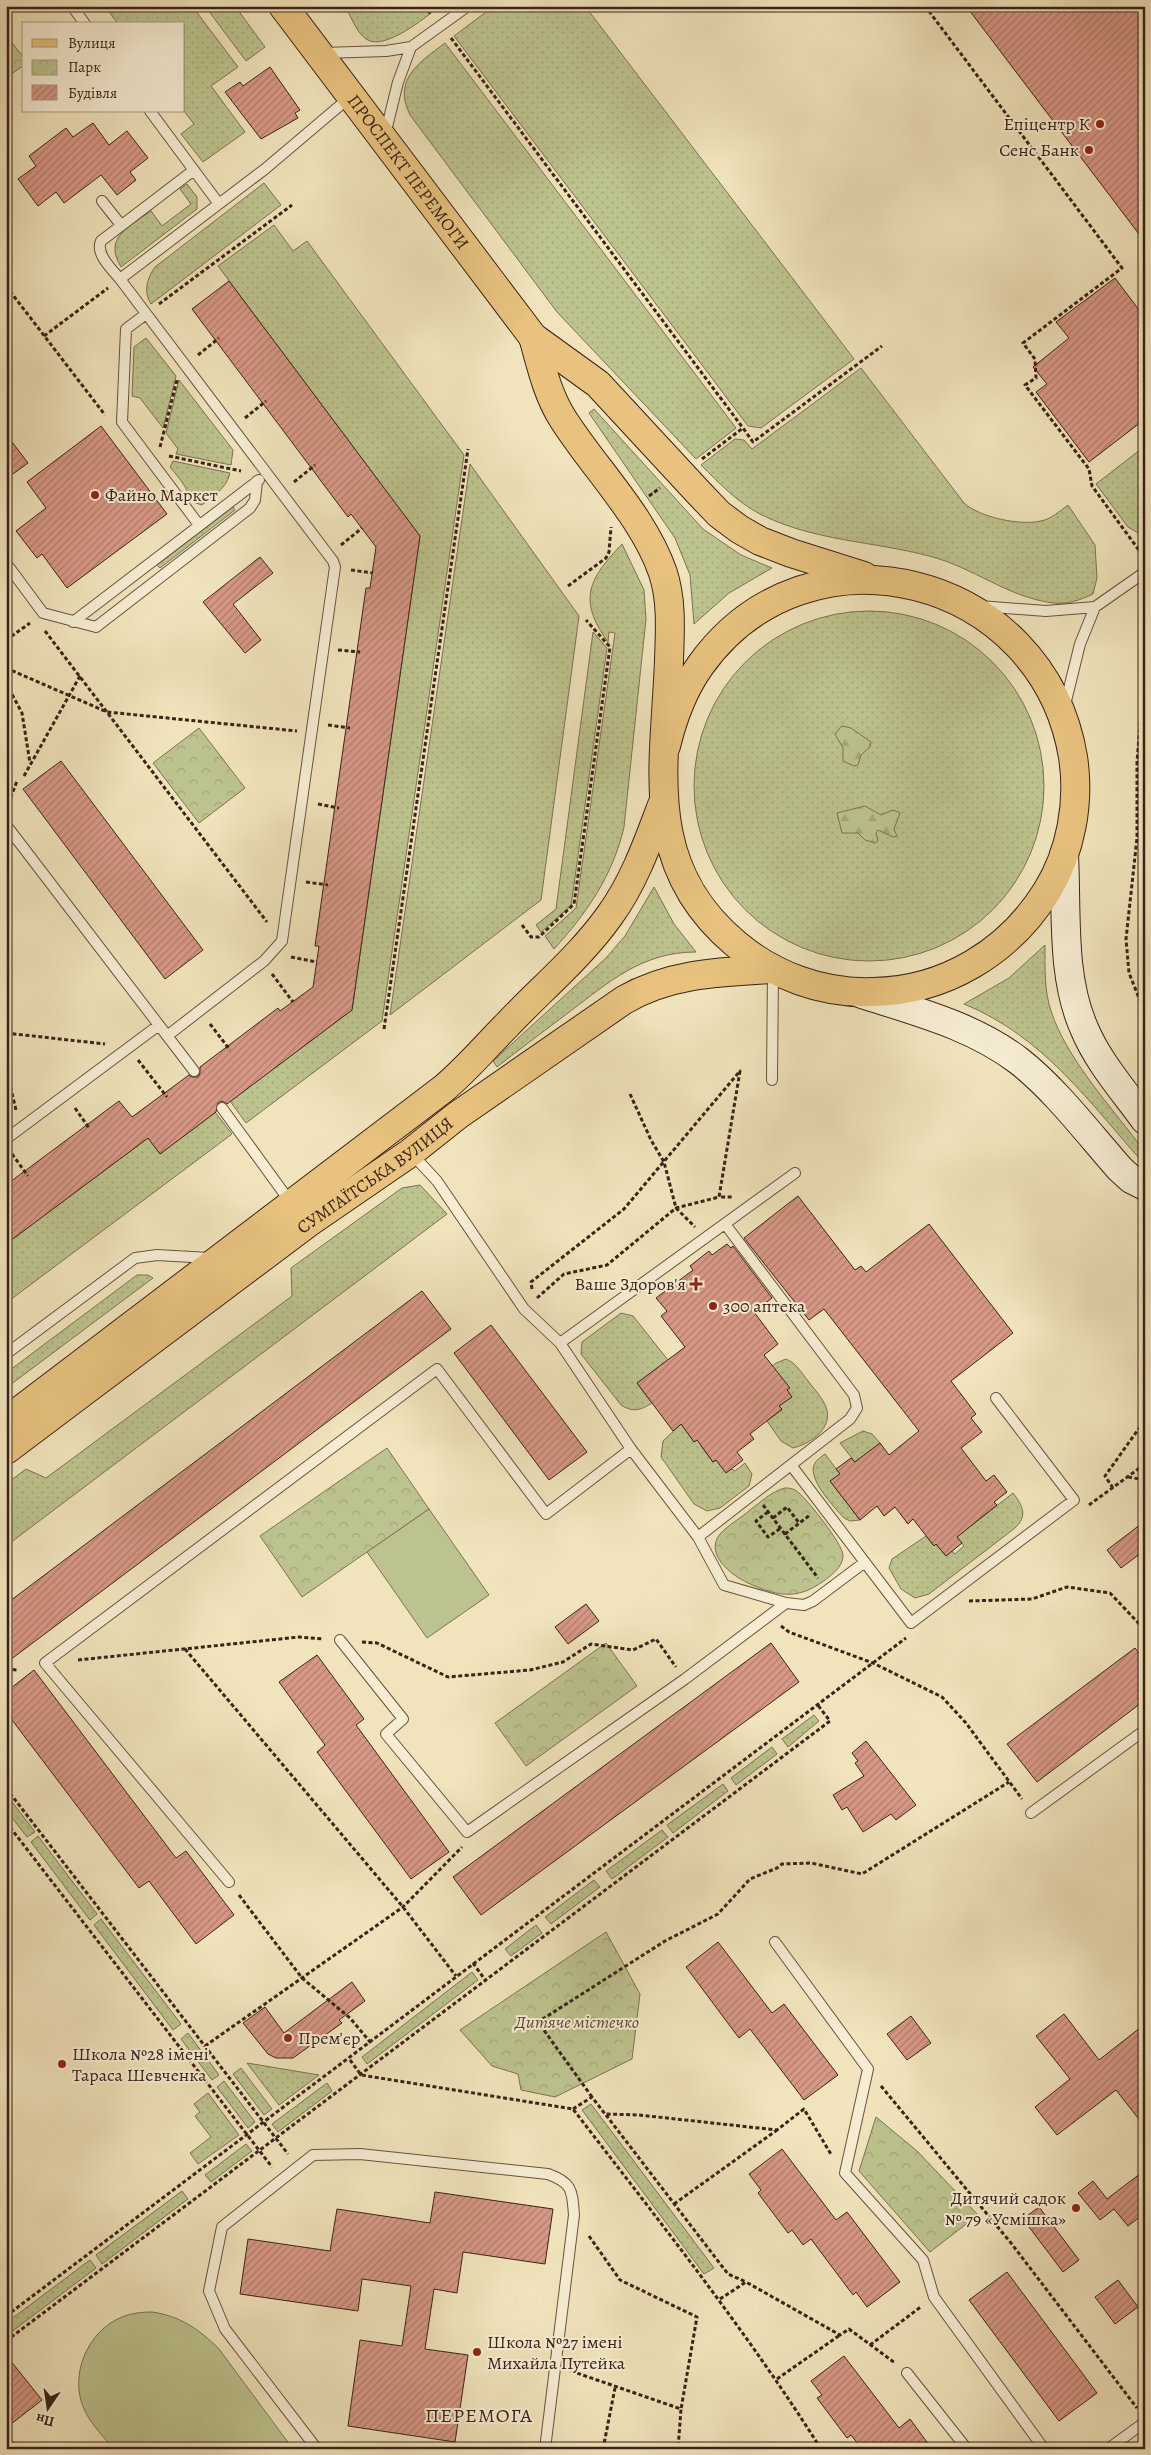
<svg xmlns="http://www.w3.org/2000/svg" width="1151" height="2455" font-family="Alegreya,serif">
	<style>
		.grass { fill: url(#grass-dots); stroke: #7c7254 }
		.forest { fill: url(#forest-firs); stroke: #7c7254 }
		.park { fill: url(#park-crowns); stroke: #7c7254 }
		.pitch { fill: #bdc38e; stroke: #7c7254 }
		.building { fill: url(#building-hatch); stroke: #3a2219 }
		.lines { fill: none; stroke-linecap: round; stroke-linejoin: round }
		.service-casing { stroke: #685242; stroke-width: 12 }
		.secondary-casing { stroke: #3a2219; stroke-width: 30 }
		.primary-casing { stroke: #3a2219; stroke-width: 30 }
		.path { stroke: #3a2219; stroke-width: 3; stroke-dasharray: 4 2.5; stroke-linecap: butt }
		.service { stroke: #f6edd3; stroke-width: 10 }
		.secondary { stroke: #f6edd3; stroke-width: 28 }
		.primary { stroke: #e8c27e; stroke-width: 28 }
		.poi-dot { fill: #8f2418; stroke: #f6edd3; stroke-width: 2 }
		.labels { text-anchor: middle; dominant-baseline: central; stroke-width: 4; stroke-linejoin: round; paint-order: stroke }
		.poi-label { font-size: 18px; fill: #3a2219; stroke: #f6edd3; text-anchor: start }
		.street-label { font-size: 18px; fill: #3a2219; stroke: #f6edd3 }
		.park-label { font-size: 18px; font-style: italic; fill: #5b4a36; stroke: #f6edd3 }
		.quarter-label { font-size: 20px; letter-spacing: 1px; fill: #3a2219; stroke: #f6edd3 }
	</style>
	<defs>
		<pattern id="grass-dots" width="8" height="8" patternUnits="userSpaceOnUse" patternTransform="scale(1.25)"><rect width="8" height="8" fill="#bdc38e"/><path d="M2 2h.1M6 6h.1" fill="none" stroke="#a3a77a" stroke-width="1.8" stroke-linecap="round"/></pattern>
		<pattern id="forest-firs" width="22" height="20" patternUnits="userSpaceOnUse" patternTransform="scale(1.25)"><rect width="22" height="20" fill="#bdc38e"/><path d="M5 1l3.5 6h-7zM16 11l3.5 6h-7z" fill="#a3a77a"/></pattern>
		<pattern id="park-crowns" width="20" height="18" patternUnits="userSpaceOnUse" patternTransform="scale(1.25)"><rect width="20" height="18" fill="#bdc38e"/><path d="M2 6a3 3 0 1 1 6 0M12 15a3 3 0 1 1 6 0" fill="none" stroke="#a3a77a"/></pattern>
		<pattern id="building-hatch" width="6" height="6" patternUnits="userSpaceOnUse" patternTransform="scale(1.25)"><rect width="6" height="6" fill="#d89886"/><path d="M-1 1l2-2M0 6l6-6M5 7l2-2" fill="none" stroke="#b07c6d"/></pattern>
	</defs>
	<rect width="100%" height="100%" fill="#f1e4bc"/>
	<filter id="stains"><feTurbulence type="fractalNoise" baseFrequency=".004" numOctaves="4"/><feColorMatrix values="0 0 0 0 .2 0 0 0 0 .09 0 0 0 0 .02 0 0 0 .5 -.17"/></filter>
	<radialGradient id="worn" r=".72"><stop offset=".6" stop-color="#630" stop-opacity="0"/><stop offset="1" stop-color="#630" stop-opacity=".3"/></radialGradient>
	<!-- grass -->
	<path class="grass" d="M105 6H192L238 67 211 86 245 132 203 162 181 134 194 124 184 111V24H118Z
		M205 6H235L265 47 246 61Z
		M345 6H440C426 17 384 52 366 39 356 32 351 16 345 6Z
		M494 6H585L854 359 761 428 748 426 454 36Z
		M445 43 736 428 696 459 557 312 410 115C392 79 420 62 445 43Z
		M264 183 281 205 151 304C143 291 147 279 155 267Z
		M187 184 197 197V209L121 267C103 237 129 227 151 211L162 226 191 204 180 189Z
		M274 225 293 251 307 241 464 455 382 1021 246 1123 230 1101 352 1010 420 536 218 266Z
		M146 338 176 376 163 428 140 398 132 396 134 347Z
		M861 368 964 503C979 517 1020 526 1041 521 1051 519 1060 511 1068 505L1095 545 1097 578 1093 594C1080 600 1067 605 1053 603 1007 597 973 567 929 556 872 541 813 541 760 514 737 502 719 483 701 465L735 439 744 440 752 449Z
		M179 380 233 450 231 465 176 454 178 449 166 433Z
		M594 409 703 529 741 555 772 568 729 593 694 624 690 575 675 538 589 413Z
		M1145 446V537L1128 527 1096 484Z
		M173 461 230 473C227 488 213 496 202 505 182 499 191 496 184 485 180 479 175 473 170 467Z
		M470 464 579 616 541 900 390 1015Z
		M233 507 235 510 160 568 157 565Z
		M622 544 644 590 646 619 624 827C613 875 587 913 554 949L545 936 576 908 615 633 609 632 608 642C577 599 589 579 622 544Z
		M694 786a175 175 0 1 1 350 0a175 175 0 1 1-350 0Z
		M593 632 607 648 571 906 541 932 536 925 556 909Z
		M654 887 674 924 696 952C642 952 609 982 568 1013 544 1031 520 1049 497 1067L493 1061 606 958 625 936Z
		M1045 945C1045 967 1044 990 1051 1011 1067 1060 1114 1110 1145 1152V1165C1090 1103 1043 1036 964 1004L1009 978Z
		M215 1112 232 1134 6 1303V1244L148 1138 160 1154Z
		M420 1185 447 1214 6 1546V1484L26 1469 46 1478 292 1296 291 1268 402 1188Z
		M137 1275H148L153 1278 6 1388V1373Z
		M621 1313 633 1316 668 1360 637 1383 652 1403C641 1410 633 1413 621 1405L581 1354 582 1342Z
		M786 1359C796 1363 801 1372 808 1381 814 1389 822 1397 826 1407 834 1428 810 1444 793 1448L781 1441 767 1421 782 1410 779 1406 792 1397 787 1390 789 1388 757 1377 776 1363Z
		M681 1424 694 1442 708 1432 712 1438 701 1446 713 1462 716 1460 735 1471 745 1463 752 1474 749 1486 720 1508 707 1511 694 1504 661 1457 663 1441Z
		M863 1431 872 1434 880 1443 855 1462 840 1443Z
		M825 1454 840 1474 830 1481 860 1520 850 1521 844 1518C835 1508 808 1480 814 1465 816 1460 821 1457 825 1454Z
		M1013 1493C1023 1506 1028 1516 1015 1528L929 1594 915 1598 901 1589 889 1568 892 1559 926 1536 933 1545 936 1544 946 1556 952 1551 955 1554 964 1546 957 1537Z
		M814 1715 819 1721 788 1747 782 1739Z
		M772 1747 777 1754 736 1785 731 1778Z
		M723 1784 728 1791 673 1833 667 1825Z
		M6 1794 35 1832 27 1837 6 1810Z
		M662 1830 668 1837 612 1879 606 1871Z
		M38 1836 97 1914 90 1920 31 1842Z
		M594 1880 600 1887 551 1924 545 1917Z
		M101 1919 181 2024 173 2030 94 1925Z
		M536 1925 542 1933 511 1956 505 1949Z
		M472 1972 478 1980 367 2064 362 2057Z
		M188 2033 219 2075 212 2080 181 2039Z
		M247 2063 319 2075 279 2105Z
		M241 2068 272 2109 264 2115 233 2074Z
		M224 2081 255 2122 248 2128 217 2087Z
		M327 2083 332 2091 278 2132 272 2124Z
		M208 2093 239 2135 198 2164 190 2153 211 2137 195 2116 200 2112 194 2104Z
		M591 2104 714 2268 704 2274 582 2110Z
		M246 2144 252 2151 211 2182 205 2175Z
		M182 2191 188 2199 102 2264 96 2255Z
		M90 2260 96 2268 6 2336V2323Z"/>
	<!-- forest -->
	<path class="forest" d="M842 726 851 728 871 742 870 747 861 755 858 765 854 766 843 761V748L835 734Z
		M865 806 881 815 893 810 900 813 894 829 897 836 893 837 878 830 876 833 878 841 875 843 865 840 858 833H842L837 813Z"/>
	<!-- park -->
	<path class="park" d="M6 35 24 58V65L6 78Z
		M199 728 245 788 199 823 153 763Z
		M387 1448 429 1509 302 1597 260 1536Z
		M785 1488C791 1488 795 1489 799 1493 809 1502 842 1543 843 1555 843 1565 836 1571 829 1577 800 1600 781 1598 748 1583 731 1575 704 1554 720 1534 728 1525 741 1518 750 1510 761 1502 772 1491 785 1488Z
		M606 1643 637 1686 526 1766 495 1723Z
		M606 1932 640 1994 632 2059 555 2097 521 2090 518 2074 492 2066 460 2030Z
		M876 2117 917 2151 978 2215 930 2252 859 2171Z"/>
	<!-- pitch -->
	<path class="pitch" d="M429 1509 489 1595 427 1638 367 1552Z
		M152 2312C180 2316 199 2329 219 2349L293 2449H113C104 2437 91 2424 85 2411 68 2377 87 2331 122 2317 132 2313 142 2312 152 2312Z"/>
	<!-- building -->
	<path class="building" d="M966 6H1145V242Z
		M270 67 300 110 295 113 298 118 261 139 225 92 240 82 243 86Z
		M93 123 109 145 127 131 148 158 130 172 136 180 117 195 101 175 64 203 56 192 38 206 18 179 36 166 29 156 66 128 73 137Z
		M1115 278 1145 318V419L1089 462 1036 392 1047 384 1033 367 1069 338 1056 322Z
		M229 281 420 536 352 1010 227 1104 222 1101 218 1103 216 1112 160 1154 148 1138 6 1244V1185L119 1101 132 1117 189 1075 192 1077H198L200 1073V1067L278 1008 280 1011 313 987 319 946H315L366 588H370L376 547 351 514 348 517 192 309Z
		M101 426 167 514 67 588 42 554 37 558 16 531 46 508 27 482Z
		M6 434 28 463 6 479Z
		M260 557 273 573 233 604 261 640 245 653 203 602Z
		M61 761 203 950 165 979 23 789Z
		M798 1196 855 1270 861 1266 866 1272 929 1224 1013 1333 951 1381 976 1414 971 1418 982 1432 961 1448 986 1481 994 1475 1007 1492 994 1502 997 1505 957 1537 962 1543 946 1556 936 1544 934 1546 913 1519 908 1524 895 1507 884 1516 877 1506 860 1520 830 1481 840 1474 836 1469 851 1458 855 1462 880 1443 889 1455 919 1431 824 1309 809 1320 744 1238Z
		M727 1244 731 1248 733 1246 772 1298 754 1312 778 1344 764 1355 790 1388 787 1390 792 1397 779 1406 782 1409 750 1434 754 1439 737 1452 743 1460 726 1473 716 1460 713 1462 697 1440 694 1442 681 1424 673 1431 637 1383 685 1347 661 1316 667 1311 656 1298 693 1270 690 1266 709 1251 712 1255Z
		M422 1291 451 1329 6 1663V1604Z
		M491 1325 587 1452 549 1480 454 1353Z
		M1145 1521V1550L1121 1568 1107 1550Z
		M586 1604 599 1621 568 1644 555 1627Z
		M771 1643 799 1682 481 1915 453 1877Z
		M1135 1648 1145 1660V1700L1037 1782 1007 1744Z
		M317 1655 364 1719 356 1725 449 1852 411 1879 317 1752 325 1745 279 1682Z
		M34 1670 176 1858 186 1851 234 1915 196 1944 149 1881 139 1888 6 1712V1692Z
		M866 1741 916 1805 896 1820 891 1814 863 1832 847 1807 842 1810 833 1795 864 1776 855 1763 858 1761 852 1753Z
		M718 1942 772 2013 784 2004 838 2075 804 2100 750 2029 739 2038 686 1967Z
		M352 1982 365 2001 339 2020 342 2023 293 2058H276L268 2054 243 2023 265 2007 284 2033Z
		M1064 2014 1099 2060 1145 2024V2127L1116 2090 1057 2135 1035 2107 1070 2079 1036 2036Z
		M911 2016 931 2043 907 2060 887 2034Z
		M782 2149 836 2220 847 2212 900 2282 867 2307 856 2292 853 2295 811 2239 803 2245 792 2230 788 2233 758 2193 761 2190 749 2174Z
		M1145 2170V2213L1128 2226 1114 2209 1100 2220 1078 2193 1093 2181 1107 2199Z
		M435 2192 553 2209 545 2264 463 2252 457 2293 434 2289 425 2349 468 2355 455 2442 348 2426 360 2340 402 2346 411 2286 362 2279 358 2311 240 2294 248 2239 330 2251 337 2209 430 2223Z
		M1039 2207 1079 2260 1063 2272 1023 2219Z
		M1007 2272 1097 2393 1059 2421 969 2300Z
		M1118 2280 1138 2307 1115 2324 1095 2297Z
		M6 2355 42 2400 6 2428Z
		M844 2356 899 2428 910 2419 932 2449H862L851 2435 847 2438 817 2398 822 2395 811 2381Z"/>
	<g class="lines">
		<!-- service casing -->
		<g class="service-casing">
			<path id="service" d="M72 6 85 24
				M323 53 386 51 411 47 468 6
				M150 111 219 204
				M385 135 398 82 411 47
				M102 201 121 225
				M120 279C112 269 95 254 101 241L194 170
				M146 314 126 329 122 422 199 525
				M6 563 43 613 96 627 250 508 255 500 257 481
				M979 606 1046 611 1095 607 1145 572
				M73 622 259 480
				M1064 709 1080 644 1095 607
				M6 825 194 1071
				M167 1036 264 961 282 941 335 567 333 561 120 279 265 169 350 97
				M772 1080 773 970
				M222 1108 291 1203
				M6 1139 159 1025
				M411 1153 437 1181 524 1309 560 1343 631 1449 698 1537 724 1585 786 1603
				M560 1343 795 1173
				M6 1354 135 1258 157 1255 210 1258
				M791 1465 911 1623 1074 1500 996 1398
				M698 1537 850 1419 857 1408 854 1395 725 1224
				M340 1640 403 1719 386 1734 467 1832 685 1679 786 1603 804 1605 813 1601 865 1562
				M1031 1813 1145 1730
				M229 1882 45 1663 437 1369 546 1514 631 1449
				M775 1942 868 2069 845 2173 923 2260 934 2297 1044 2449
				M907 2373 967 2449
				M13 2448V2449
				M317 2449 225 2329 209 2291 222 2227 313 2155 360 2154 548 2174C573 2183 572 2191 574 2215L545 2449
				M1108 2449 1145 2422"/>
		</g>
		<!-- secondary casing -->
		<g class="secondary-casing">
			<path id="secondary" d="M1064 855C1067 912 1061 976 1084 1028 1098 1062 1124 1091 1145 1120
				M859 993C914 1011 972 1025 1019 1061 1056 1090 1089 1134 1120 1169L1131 1179 1145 1186"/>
		</g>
		<!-- primary casing -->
		<g class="primary-casing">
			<g id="primary">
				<path id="s1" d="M283 6 533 337 598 384 698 492 719 514 739 529 760 541 791 553 864 576"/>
				<path d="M533 337C541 365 547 394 563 419 594 468 644 517 663 573 672 601 670 630 669 660 665 767 641 865 736 944 774 976 823 994 873 992 945 991 1009 952 1047 891 1071 852 1080 802 1073 757 1043 575 808 514 700 666 683 690 673 717 666 746"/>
				<path d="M6 1421 443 1089C467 1069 486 1046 508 1024 542 988 581 956 610 915 634 882 648 842 662 805"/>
				<path id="s2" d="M6 1450 308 1223 410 1153 458 1115 624 1000C671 973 720 972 773 969"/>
			</g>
		</g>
		<!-- path -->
		<path class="path" d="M423 6 431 14
			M925 6 1122 268 1023 343 1035 359 1036 378 1025 385 1089 469 1092 486 1144 557
			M451 38 743 428
			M6 286 105 415
			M159 304 292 205
			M44 336 108 288
			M198 355 219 338
			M245 418 266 401
			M160 447 177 380
			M169 456 241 471
			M702 459 743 428 753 442 882 346
			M294 482 315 465
			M649 496 660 488
			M341 545 362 528
			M351 570 373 573
			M568 586 606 558 609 552 611 527
			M1145 607V626
			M45 631 267 922
			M6 640 30 623
			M338 650 360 652
			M1145 664 1137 762V838L1126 939 1129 973 1145 1013
			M6 668 107 712 297 731
			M6 683 22 713 30 763
			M328 725 350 728
			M24 776 80 676
			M318 804 339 808
			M6 810 17 781
			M306 882 328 885
			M522 925 531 937H539L574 904 610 647 586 620
			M291 957 317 962
			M272 974 293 1002
			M210 1024 230 1050
			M384 1029 468 449
			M6 1033 105 1044
			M138 1060 167 1097
			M6 1068 16 1110
			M630 1094 651 1140 664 1162 676 1208 695 1227
			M6 1099 12 1093
			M75 1108 89 1128
			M12 1154 28 1176
			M532 1289 531 1282 624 1209 740 1071 719 1197H732
			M537 1298 564 1274 607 1265 676 1208 719 1197
			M1128 1477 1145 1480
			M1113 1488 1105 1476 1145 1420
			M763 1505 818 1578
			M1089 1505 1145 1464
			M768 1512 756 1521 768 1537 781 1528
			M773 1518 787 1507 799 1523
			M785 1534 810 1515
			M969 1601 1032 1599 1067 1587 1110 1593 1145 1630
			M781 1626 789 1632 873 1663 942 1697 966 1723 1022 1799
			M362 1642 377 1643 448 1677 530 1670 563 1662 591 1644 633 1650 656 1639 676 1667
			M185 1649 403 1907 456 1976
			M78 1660 299 1637 323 1639
			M6 1669 17 1670
			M6 1788 288 2154
			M6 1822 272 2167
			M239 1895 302 1978 350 2018 371 2043
			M473 1963 486 1981
			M205 2046 403 1907 462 1847
			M350 2060 361 2075 573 2109C659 2221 746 2330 821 2449
			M881 2086 1011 2243 1137 2408
			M592 2097 538 2022 665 1941 718 1914 750 1879 777 1868 782 1864 811 1863 862 1874 1009 1782
			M573 2109 592 2097 605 2114 639 2115 777 2130 804 2109 832 2156
			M606 2115 728 2274 746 2282
			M674 2204 777 2130
			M589 2236 620 2280 697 2317 681 2409
			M720 2299 746 2282 840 2335 849 2329 895 2363
			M6 2316 906 1638
			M6 2341 830 1721 817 1704
			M870 2345 922 2306
			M571 2371 681 2409 678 2449
			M777 2379 840 2335
			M603 2449 615 2388"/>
		<!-- service -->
		<use href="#service" class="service"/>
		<!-- secondary -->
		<use href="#secondary" class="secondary"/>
		<!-- primary -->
		<use href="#primary" class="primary"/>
	</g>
	<!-- markers -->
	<g class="poi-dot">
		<circle cx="1100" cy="124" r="5"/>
		<circle cx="1089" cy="150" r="5"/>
		<circle cx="95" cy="495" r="5"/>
		<path d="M693.5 1276.5h5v5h5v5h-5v5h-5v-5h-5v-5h5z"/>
		<circle cx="713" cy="1306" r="5"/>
		<circle cx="288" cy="2038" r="5"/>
		<circle cx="62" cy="2064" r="5"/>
		<circle cx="1076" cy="2208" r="5"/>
		<circle cx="477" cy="2352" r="5"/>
	</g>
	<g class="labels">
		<!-- poi labels -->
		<g class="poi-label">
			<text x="1090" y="124" text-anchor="end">Епіцентр К</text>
			<text x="1079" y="150" text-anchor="end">Сенс Банк</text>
			<text x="105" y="495">Файно Маркет</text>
			<text x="686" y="1284" text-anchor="end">Ваше Здоров'я</text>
			<text x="723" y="1306">300 аптека</text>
			<text x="298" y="2038">Прем'єр</text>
			<text x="72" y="2054">Школа №28 імені<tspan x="72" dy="21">Тараса Шевченка</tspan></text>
			<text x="1066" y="2198" text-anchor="end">Дитячий садок<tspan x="1066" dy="21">№ 79 «Усмішка»</tspan></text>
			<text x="487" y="2342">Школа №27 імені<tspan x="487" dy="21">Михайла Путейка</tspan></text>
		</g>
		<!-- street labels -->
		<g class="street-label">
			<text stroke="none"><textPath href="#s1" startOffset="208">ПРОСПЕКТ ПЕРЕМОГИ</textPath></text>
			<text stroke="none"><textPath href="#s2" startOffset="460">СУМГАЇТСЬКА ВУЛИЦЯ</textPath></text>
		</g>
		<!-- park labels -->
		<g class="park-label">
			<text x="577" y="2022">Дитяче містечко</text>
		</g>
		<!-- quarter labels -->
		<g class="quarter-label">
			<text x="479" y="2415">ПЕРЕМОГА</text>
		</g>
	</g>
	<!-- margin -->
	<rect width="1151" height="2455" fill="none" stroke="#f1e4bc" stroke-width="25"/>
	<rect x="8" y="8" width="1136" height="2440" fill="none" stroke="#3a2219" stroke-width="2.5"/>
	<rect x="12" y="12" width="1126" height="2430" fill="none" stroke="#3a2219"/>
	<!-- legend -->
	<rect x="22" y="22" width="162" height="90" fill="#f6edd3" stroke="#ab9c89"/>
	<rect x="32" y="39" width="25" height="8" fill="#e8c27e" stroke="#ab9c89"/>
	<text x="68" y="48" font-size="15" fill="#3a2219">Вулиця</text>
	<rect x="32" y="60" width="25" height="15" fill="url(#park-crowns)" stroke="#ab9c89"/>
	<text x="68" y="72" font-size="15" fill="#3a2219">Парк</text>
	<rect x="32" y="85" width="25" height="15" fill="url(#building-hatch)" stroke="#ab9c89"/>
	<text x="68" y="98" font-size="15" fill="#3a2219">Будівля</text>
	<!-- north arrow -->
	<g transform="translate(48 2408) rotate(193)" stroke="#f6edd3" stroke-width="4" paint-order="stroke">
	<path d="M0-4L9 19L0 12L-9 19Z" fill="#3a2219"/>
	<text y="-8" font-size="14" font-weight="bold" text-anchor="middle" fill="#3a2219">Пн</text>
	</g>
	<rect width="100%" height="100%" filter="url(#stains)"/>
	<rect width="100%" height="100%" fill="url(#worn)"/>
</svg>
